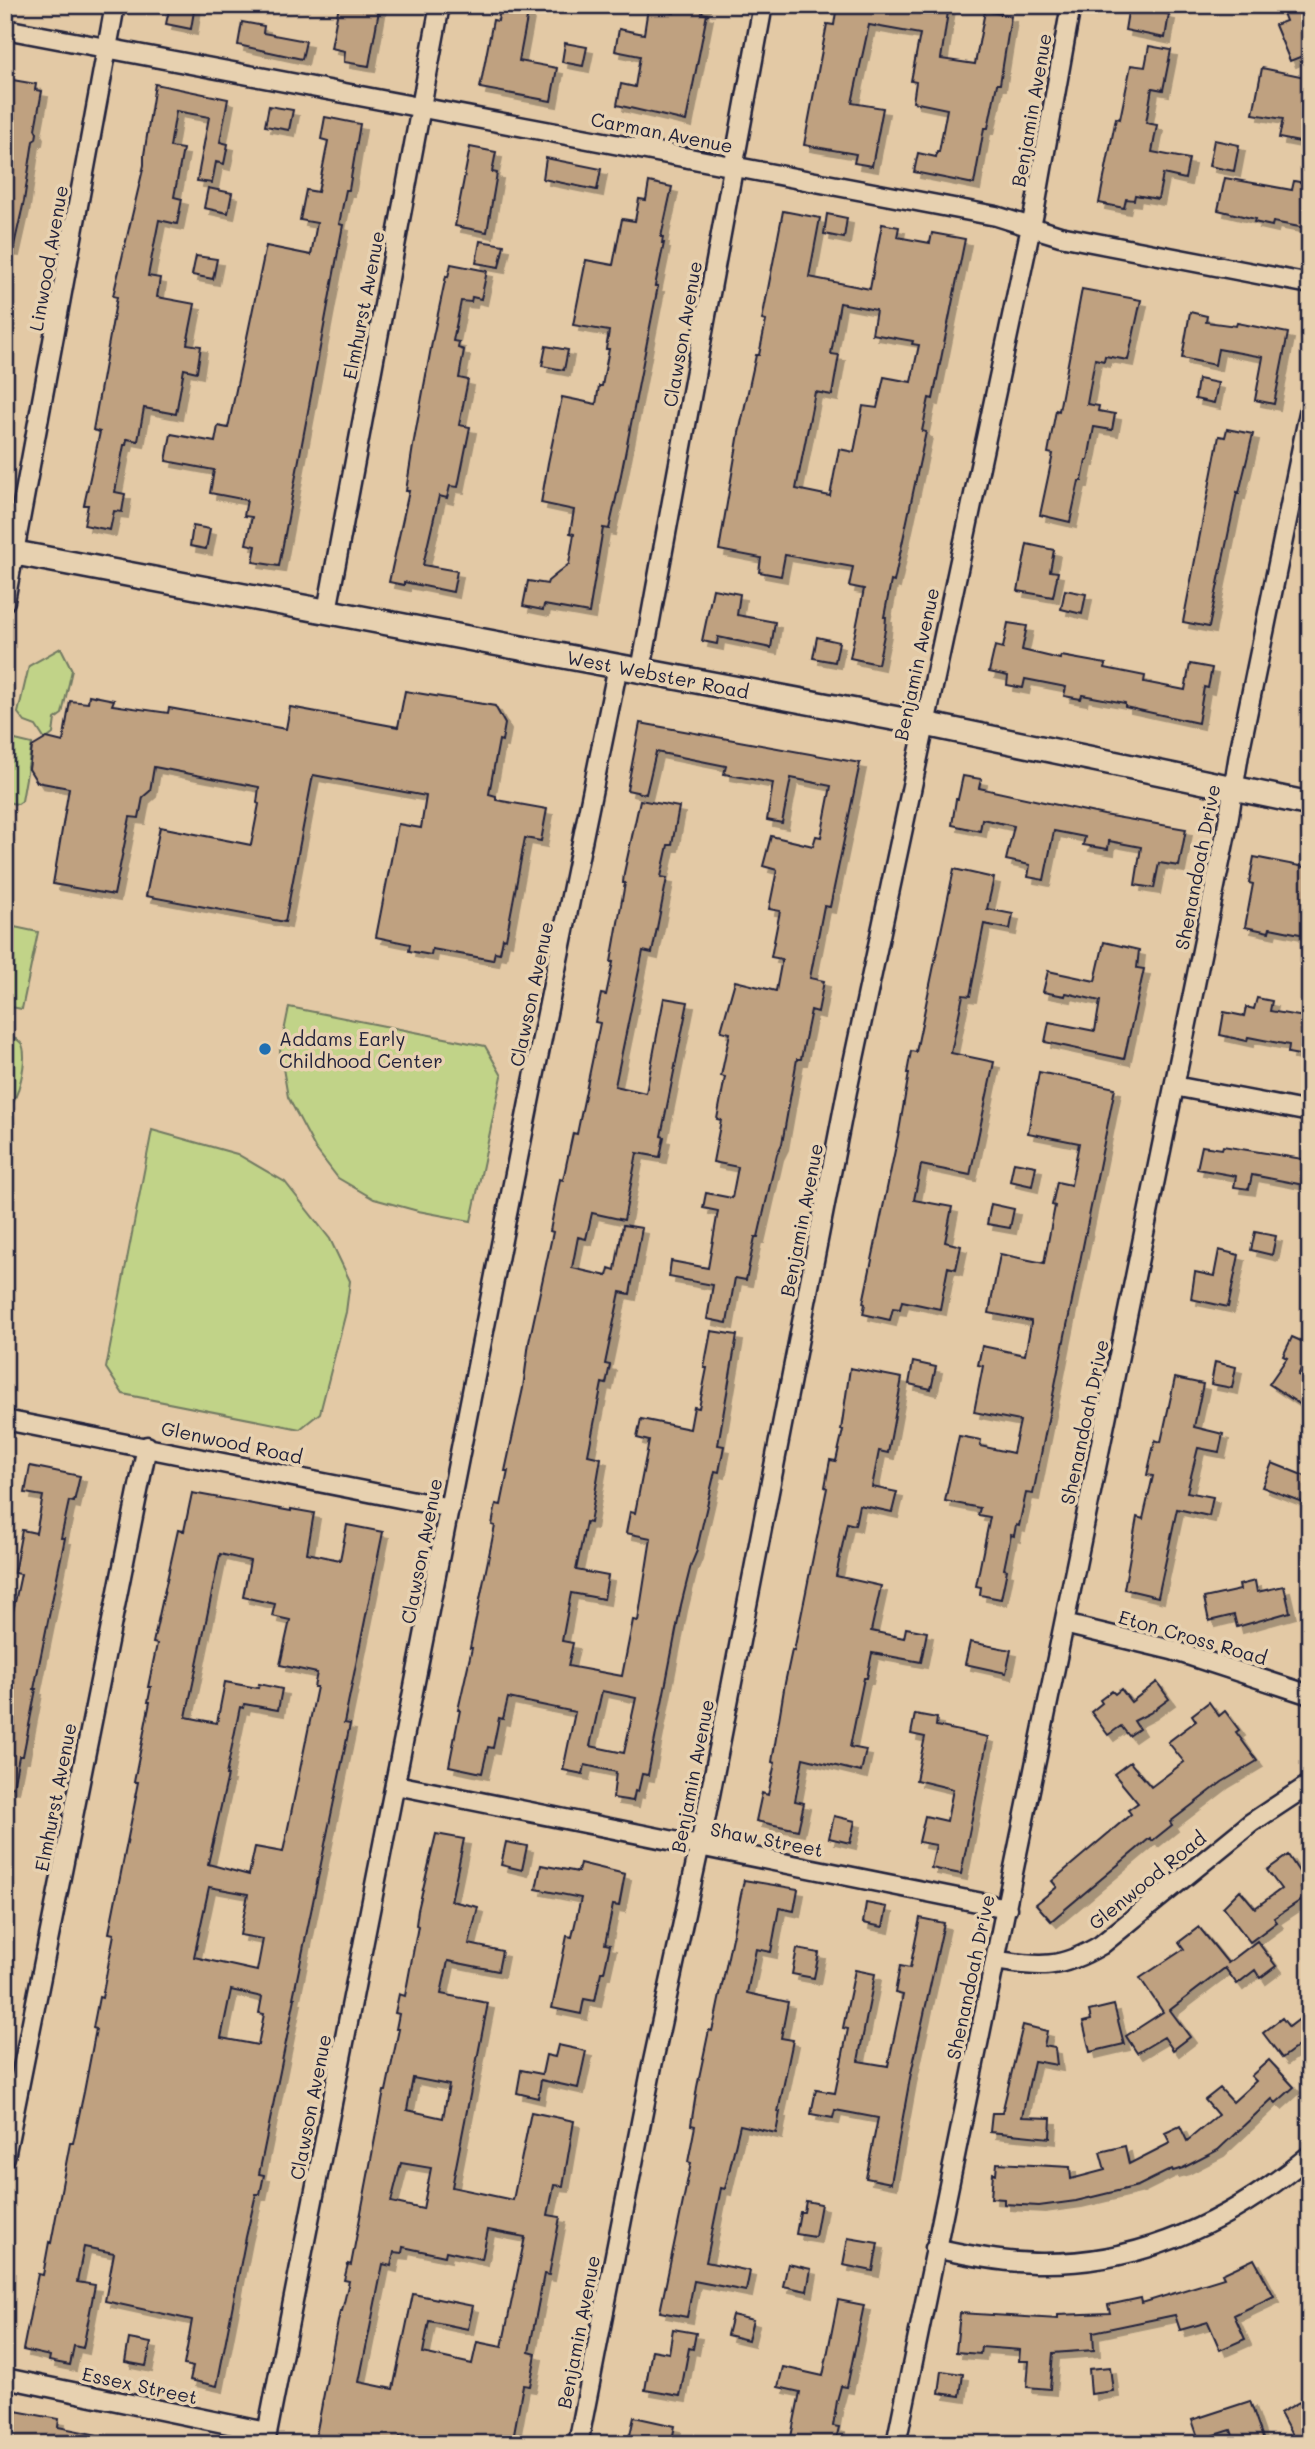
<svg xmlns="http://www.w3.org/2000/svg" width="1315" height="2449" font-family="Mali,sans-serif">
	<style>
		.green { fill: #c1d388; stroke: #727a62; stroke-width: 2 }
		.building { fill: #bfa180; stroke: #22223b; stroke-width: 2; fill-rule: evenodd; filter: url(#shadow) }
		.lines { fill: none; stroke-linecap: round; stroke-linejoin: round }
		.minor-casing { stroke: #22223b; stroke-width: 23 }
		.tertiary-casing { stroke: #22223b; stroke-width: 28 }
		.minor { stroke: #e7d1b0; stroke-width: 18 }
		.tertiary { stroke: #e7d1b0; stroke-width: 23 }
		.poi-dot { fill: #1f6fb2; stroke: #e7d1b0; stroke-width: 2.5 }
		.labels { text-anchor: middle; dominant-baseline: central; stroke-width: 7; stroke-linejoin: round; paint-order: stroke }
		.street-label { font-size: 19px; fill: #22223b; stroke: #e7d1b0 }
		.poi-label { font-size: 19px; fill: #22223b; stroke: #e7d1b0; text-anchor: start }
	</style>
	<defs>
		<filter id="shadow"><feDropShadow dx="6" dy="6" stdDeviation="0" flood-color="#0004"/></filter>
	</defs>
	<rect width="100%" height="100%" fill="#e3c9a5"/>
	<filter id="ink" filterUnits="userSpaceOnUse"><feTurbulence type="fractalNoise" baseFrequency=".0143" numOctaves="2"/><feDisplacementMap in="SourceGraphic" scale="14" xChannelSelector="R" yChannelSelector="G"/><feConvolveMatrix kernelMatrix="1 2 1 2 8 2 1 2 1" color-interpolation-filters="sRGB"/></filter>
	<g filter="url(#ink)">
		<!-- green -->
		<path class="green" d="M61 648 72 670 62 714 55 719 53 734 45 740 36 726 25 722 18 713 29 666Z
			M11 739 32 744 22 801 18 804 11 803 5 798V752L7 740Z
			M5 925 38 932 22 1009 5 1006Z
			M289 1007 485 1046 502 1076 471 1221 418 1211 374 1199 338 1178 315 1148 288 1097 280 1051Z
			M5 1036C11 1037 17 1038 21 1043 30 1055 17 1106 5 1114Z
			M152 1130 237 1154 285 1182 330 1239 350 1281 346 1312 320 1413 300 1429 123 1394 106 1368Z"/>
		<!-- building -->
		<path class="building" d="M170 5H195L191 29 166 24Z
			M339 5H380L369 66 344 62 345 51 331 48Z
			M675 5H704L702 13 707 14 686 121 617 105 621 84 635 87 640 56 615 51 619 29 644 34 648 8 674 13Z
			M837 5H888L925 12 926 5H949L941 59 975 64 985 11 1011 16 1000 84H997L988 128H984L974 184 914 172 918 153 936 157 937 152H939L947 109 913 102 916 82 911 81 920 34 869 25 852 103 883 108 872 166 854 163 856 154 804 145 827 24 834 25Z
			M1280 5H1310V53L1290 61 1275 25 1286 21Z
			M1129 6 1169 14 1165 38 1125 30Z
			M500 8 528 13 519 61 557 68 551 101 480 88 493 20 498 21Z
			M242 22 264 26 263 33 306 41 302 59 238 45Z
			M565 43 587 47 583 66 562 62Z
			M1149 46 1171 50 1163 90 1152 88 1146 123 1157 125 1152 152 1189 159 1185 179 1163 174 1158 199 1135 195 1134 200 1126 199 1124 208 1099 203 1116 118 1120 119 1131 65 1145 67Z
			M1262 68 1310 78V144L1279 138 1283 119 1253 114Z
			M7 79 36 84 35 90 42 91 35 129 37 133 36 139 33 141 24 201 13 250 5 249Z
			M155 84 228 99 220 142 228 144 224 164 216 162 212 183 197 181 209 117 176 111 170 147 183 149 174 197 182 199 177 224 159 220 148 276 160 278 157 297 195 304 187 344 201 346 197 372 184 369 176 414 144 408 138 441 127 439 126 445H124L115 492 125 494 122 512 114 511 110 530 84 525 88 505H84L100 432 93 430 117 297 113 296 144 165V155Z
			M269 106 293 110 289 130 265 126Z
			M325 117 360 124 349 190H346L339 224 343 225 279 566 253 562 256 546 246 544 252 517 244 516 247 500 210 493 214 470 166 461 171 434 215 442 218 426 228 428 266 246 311 255 317 223 300 220 306 190 318 192 328 141 321 139Z
			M1214 140 1239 145 1234 171 1209 166Z
			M470 147 496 152 492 172 497 173 487 232 455 226Z
			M546 158 601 169 597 190 543 179Z
			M1225 178 1292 190 1294 181 1310 184V229L1273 222 1272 226 1254 222 1255 219 1218 210Z
			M649 182 672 187 661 237H663L662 243H664L655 286H658L619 485 609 529 603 528 589 613 544 605 543 610 523 606 528 581 547 584 548 581 569 564 574 534 570 533 574 510 541 503 548 463 562 397 596 404 599 386H602L609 349H606L609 331 573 325 586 260 613 265 622 219 635 221 639 199 646 200Z
			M208 188 232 193 228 213 204 208Z
			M783 211 820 218 809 277 870 289 882 224 899 227 897 237 930 243 932 233 965 239 933 399 929 398 922 431 926 432 901 549 894 582 891 581 884 617H886L885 630 878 664 850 658 864 589 849 586 853 567 785 555 781 576 759 572 761 558 719 550 739 433 756 355H759L766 321 762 320ZM840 303 876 310 872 334 913 341 912 344 919 345 911 382 884 377 877 408 863 406 854 452 839 449 830 496 796 489 815 392 832 395 839 355 831 354Z
			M827 214 847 218 844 238 824 234Z
			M480 241 504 245 499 267 476 263Z
			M196 256 217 259 213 279 192 275Z
			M451 264 487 271 481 299 472 297 471 302 461 301 453 341 459 342 458 348 464 350 459 378 468 380 459 425 470 427 458 487 450 486 447 498 439 496 423 565 457 571 453 592 404 582V585L389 582 409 491H406L413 446 433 337 446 276 448 277Z
			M1082 289 1141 300 1128 360 1105 356 1104 361 1095 359 1087 404 1099 406 1098 411 1115 414 1112 430 1094 427 1088 460H1086L1082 481H1079L1070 522 1040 515 1053 454 1048 453 1056 410 1059 411Z
			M1190 312 1207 316 1206 322 1236 326 1237 323 1288 333 1274 404 1255 400 1263 357 1218 349 1215 365 1182 358Z
			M546 346 568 350 564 370 542 366Z
			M1198 379 1218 383 1214 403 1195 399Z
			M1227 429 1253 434 1239 493 1237 492 1209 627 1183 622 1219 436 1225 437Z
			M193 526 210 529 206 549 190 546Z
			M1027 544 1054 550 1050 571 1058 572 1053 597 1018 591Z
			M713 589 740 594 737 615 775 622 771 648 718 637 717 644 702 641Z
			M1065 590 1086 594 1082 614 1061 609Z
			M1008 623 1027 626 1022 650 1060 659 1061 656 1106 664 1105 668 1145 676 1144 682 1185 690 1190 664 1212 668 1208 688 1204 687 1198 723 1125 707V703L1082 695 1081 699 1064 696 1066 687 1025 679 1023 688 1007 685 1008 676 989 672 995 646 1003 648Z
			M817 637 839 642 835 662 813 658Z
			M405 691 495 706 505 724 502 741 499 740 489 794 496 796V800L547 809 541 841 525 838 506 939 503 938 500 953 495 952 493 960 432 949 431 955 409 951 410 944 376 937 398 824 421 828 426 796 313 775 285 922 146 896 160 827 251 845 259 804 257 803 259 787 154 767 150 791 143 797 139 818 130 817 114 895 53 884 69 788 37 782 29 769 32 747 47 738 63 742 70 701 88 703 89 695 114 700 112 705 168 713 169 708 286 729 290 707 398 727Z
			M640 723 860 763 830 907 824 906 810 978 824 981 818 1012 811 1010 801 1059H797L782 1144 777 1154 758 1237H755L746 1280 735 1278 727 1323 707 1319 713 1285 669 1277 671 1261 708 1268 718 1211 703 1208 706 1193 732 1198 738 1167 713 1162 721 1120 717 1119 725 1077 721 1076 730 1033 721 1031 735 981 776 991 782 959 771 957 780 911 769 909 777 870 763 866 771 836 813 846 816 836 821 837 831 786 791 778 782 823 767 820 773 783 724 774 726 766 656 752 646 794 627 790Z
			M963 776 981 779 979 788 1104 815 1186 829 1179 866 1159 863 1154 888 1135 885 1141 847 1109 841 1108 849 1083 845 1085 837 1054 831 1044 880 1028 877 1030 865 1006 860 1014 826 982 819 980 831 952 825 956 799H958Z
			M640 800 679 807 672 845H668L661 877 667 878 652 953 643 951 615 1086 646 1093 664 998 688 1002 661 1136 664 1137 660 1157 637 1153 624 1220 592 1213 586 1239 578 1237 572 1268 607 1276 609 1268 615 1270 623 1225 642 1228 630 1294 620 1292 605 1364 610 1365 606 1384 602 1383 588 1455 601 1458 590 1523 586 1522 576 1570 608 1576 604 1599 571 1593 562 1641 573 1643 568 1666 622 1676 633 1620 638 1621 651 1538 626 1533 630 1512 635 1513 649 1441 637 1438 641 1419 690 1429 694 1407 699 1408 707 1368H704L711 1331 737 1335 718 1445 724 1446 719 1472 715 1471 696 1553 691 1565 681 1605 648 1775 642 1774 638 1792 635 1791 633 1801 613 1798 616 1772 585 1765 583 1774 563 1770 575 1712 508 1698 503 1719 499 1718 493 1748 488 1747 482 1773 449 1766 460 1710H458L472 1648H470L495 1526 492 1525 496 1504 501 1505 508 1471H505L523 1388 529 1342 553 1232 550 1231 560 1179 563 1180 573 1133 577 1134 600 1023 595 1022 601 994 606 995 613 962H611L625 883H623L624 873ZM602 1691 636 1698 624 1753 590 1746Z
			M1254 857 1310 868V936L1270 928 1269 932 1245 927 1253 884 1249 883Z
			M954 869 994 878 987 909 1013 914 1010 929 984 924 970 996 963 995 951 1053 994 1062 970 1175 921 1165 914 1200 952 1207 945 1242 961 1246 956 1269 948 1267 940 1309 902 1301 900 1309 893 1308 890 1320 863 1314 865 1304 863 1303 899 1131 909 1073H907L911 1051 916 1052Z
			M1104 942 1139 950 1137 968 1144 969 1124 1059 1045 1042 1049 1022 1095 1031 1100 1001 1066 993 1065 996 1043 992 1048 971 1095 981Z
			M1257 998 1272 1001 1270 1011 1310 1018V1057L1288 1053 1289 1045 1248 1037 1247 1041 1220 1035 1224 1012 1244 1016 1246 1007 1254 1009Z
			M1039 1072 1115 1088 1033 1494 1026 1493 1019 1526 1016 1525 1014 1536 1011 1535 1004 1569 1007 1570 1001 1599 980 1595 981 1587 976 1586 990 1517 978 1515 980 1508 945 1501 959 1436 981 1440 980 1446 1013 1453 1020 1421 974 1412 983 1366 978 1365 982 1346 1025 1355 1031 1324V1321L989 1313 1000 1254 1044 1263 1055 1206 1052 1205 1057 1182 1071 1185 1079 1143 1028 1133Z
			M1202 1146 1222 1149 1223 1146 1309 1160 1304 1185 1252 1175 1249 1189 1234 1187 1236 1176 1197 1169Z
			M1014 1162 1036 1166 1032 1186 1010 1181Z
			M991 1204 1014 1209 1010 1228 987 1224Z
			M1255 1232 1276 1236 1272 1255 1251 1250Z
			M1219 1250 1239 1255 1228 1307 1191 1299 1195 1272 1214 1276Z
			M1292 1337 1310 1345V1351L1298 1375 1310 1382V1411L1269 1384 1287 1358 1283 1356Z
			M913 1362 936 1367 931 1389 909 1384Z
			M1215 1362 1236 1367 1232 1388 1211 1384Z
			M850 1368 902 1378 888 1453 879 1451 872 1487 897 1492 892 1512 859 1505 855 1525 847 1523 836 1576 881 1586 871 1631 904 1638 906 1628 927 1632 921 1662 872 1653 867 1678H864L850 1747 866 1750 861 1772 803 1758 795 1801 804 1803 798 1830 756 1821 762 1793 768 1795 775 1763 772 1762 785 1683 792 1650 794 1651 827 1488 825 1487 830 1460 836 1461 843 1430H841Z
			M1175 1378 1203 1384 1194 1427 1223 1434 1219 1452 1198 1448 1187 1492 1213 1497 1209 1516 1177 1509 1158 1597 1124 1589 1137 1517 1143 1519 1153 1476 1147 1475 1155 1440 1161 1442Z
			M1272 1463 1310 1478V1491L1305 1503 1262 1487Z
			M30 1466 80 1476 74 1502 69 1501 61 1538H65L34 1689H36L23 1756H19L13 1787 5 1786V1635H8L21 1574 14 1573 22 1530 36 1533 43 1496 25 1493Z
			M192 1493 291 1511V1509L314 1513 307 1553 340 1560 347 1525 383 1532 344 1723 350 1724 293 1998H295L259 2174 264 2175 260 2194H256L246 2237 217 2386 190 2380 193 2367 184 2365 192 2320 105 2301 114 2253 84 2247 77 2282 95 2285 83 2348 74 2346 70 2365 49 2361 50 2356 23 2350 38 2274 43 2275 49 2242 51 2243 70 2143H73L84 2092 96 2029 93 2028 99 1997 102 1998 114 1934 109 1933 136 1797H135L138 1782H134L150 1702H148L151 1687H148L157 1644 153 1643 178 1530 184 1531ZM220 1554 250 1561 243 1597 275 1604 272 1616 290 1620 280 1665 317 1673 314 1687H317L283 1852 255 1847 249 1875 208 1864 228 1775H226L240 1707 243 1708 244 1704 278 1710 282 1689 259 1684 258 1688 225 1682 217 1723 186 1717ZM209 1887 248 1894 240 1935 263 1939 257 1971 194 1957ZM231 1990 262 1997 259 2013 264 2014 258 2045 221 2038Z
			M1255 1581 1257 1592 1284 1586 1290 1612 1237 1627 1234 1615 1209 1621 1204 1598 1240 1590 1239 1585Z
			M970 1642 1011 1650 1006 1673 965 1664Z
			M1157 1682 1169 1699 1150 1713 1134 1721 1139 1729 1129 1736 1121 1726 1108 1735 1091 1712 1102 1703 1100 1700 1112 1691 1115 1694 1121 1689 1131 1702Z
			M1209 1702 1219 1716 1225 1711 1239 1730 1236 1732 1257 1761 1222 1782 1170 1822 1172 1825 1152 1841 1150 1838 1051 1921 1036 1904 1057 1887 1052 1881 1131 1814 1128 1810 1138 1803 1114 1774 1130 1762 1151 1787 1184 1762 1168 1742 1196 1721 1192 1715Z
			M915 1714 937 1718 936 1726 988 1737 961 1874 931 1868 936 1845 919 1842 925 1816 947 1821 953 1789 916 1780 925 1737 911 1734Z
			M834 1816 855 1821 850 1843 829 1838Z
			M436 1834 464 1839 451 1901 478 1907 469 1944 502 1951 498 1971 448 1961 441 1994 488 2003 452 2187 513 2200 531 2112 574 2121 563 2186 554 2185 548 2215 560 2217 549 2275 544 2274 529 2352 536 2354 530 2386 523 2385 512 2444H433L400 2437 399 2444H360L316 2435 340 2311H342L349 2281 344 2280 348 2264 351 2265 384 2091H386L399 2029H396L399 2014 395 2013 399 1994 405 1996 418 1926 416 1925 418 1910ZM413 2078 449 2085 443 2118 407 2110ZM401 2163 431 2168 423 2209 391 2202ZM488 2230 525 2237 502 2347 477 2342 472 2364 423 2353 429 2321 468 2329 473 2306 413 2294 393 2389 359 2382 383 2264 391 2266 394 2252 402 2253 403 2247 445 2256 446 2251 482 2259Z
			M506 1842 527 1846 522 1870 501 1865Z
			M1288 1855 1307 1884 1301 1888 1307 1896 1274 1918 1277 1922 1250 1942 1223 1907 1240 1890 1255 1908 1281 1889 1267 1870Z
			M580 1863 625 1874 619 1906 613 1905 605 1944 610 1945 604 1972H601L595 2001 584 1999 581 2014 552 2008 567 1936 572 1937 581 1898 536 1889 541 1865 578 1872Z
			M744 1880 798 1889 794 1911 779 1908 771 1952 756 1949 747 1993 788 2002 781 2038 793 2040 778 2112H780L776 2133 740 2125 725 2189 721 2188 709 2248 706 2262 750 2271 746 2291 694 2281 687 2317 660 2312 691 2163 688 2162 695 2126 691 2125 697 2087 709 2030 712 2031 715 2019Z
			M866 1903 887 1907 883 1927 863 1923Z
			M920 1918 944 1923 910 2078 891 2183 866 2178 878 2118 835 2110 833 2118 811 2114 816 2090 835 2093 848 2029 843 2028 855 1970 875 1974 858 2061 888 2066 903 1995 895 1993 900 1966 910 1968Z
			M1199 1927 1228 1963 1257 1941 1276 1966 1260 1978 1255 1970 1237 1984 1225 1968 1170 2010 1190 2037 1173 2050 1164 2037 1137 2053 1126 2036 1163 2012 1140 1978 1184 1949 1179 1942Z
			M797 1949 819 1953 814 1978 792 1974Z
			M1114 2005 1124 2044 1090 2052 1083 2022 1091 2020 1089 2011Z
			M1310 2011V2055L1301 2044 1282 2058 1263 2033 1282 2018 1289 2027Z
			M1023 2025 1047 2031 1044 2046 1055 2048 1057 2065 1034 2061 1022 2117 1051 2118 1050 2138 990 2132 992 2113H1002Z
			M558 2045 586 2051 578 2088 541 2080 538 2098 517 2093 521 2070 542 2074 546 2055 555 2057Z
			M1269 2060 1294 2087 1276 2103 1272 2099 1218 2150 1183 2168 1173 2171 1172 2169 1138 2186 1076 2201 1039 2206 1004 2204V2199L991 2198 993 2173 996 2174 997 2163 1070 2167 1071 2179 1105 2170 1100 2152 1125 2146 1129 2164 1170 2143 1165 2133 1180 2126 1187 2141 1218 2115 1205 2100 1220 2088 1233 2102 1256 2081 1251 2076Z
			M806 2201 821 2204 815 2237 796 2234 800 2212H804Z
			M848 2238 878 2243 873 2271 843 2265Z
			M1254 2259 1274 2296 1234 2315 1245 2339 1220 2350 1208 2322 1180 2330 1175 2315 1093 2332 1094 2350 1053 2353 1050 2389 1027 2387 1029 2361H1019L1020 2350 981 2347 980 2354 956 2352 960 2313 1058 2319V2315L1110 2313 1108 2305 1141 2298 1142 2303 1224 2278 1222 2274Z
			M788 2264 811 2269 807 2291 783 2286Z
			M838 2300 864 2305 847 2387 841 2386 837 2401 833 2426 839 2427 835 2444H813V2442L791 2437 800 2392 778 2387 783 2367 823 2376Z
			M732 2315 753 2320 748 2340 727 2335Z
			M673 2329 696 2333 693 2349 689 2348 680 2396 645 2390 652 2350 669 2353Z
			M129 2339 151 2343 146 2366 125 2362Z
			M1110 2367 1113 2391 1091 2394 1089 2369Z
			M942 2371 963 2374 960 2396 939 2393Z
			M1310 2396V2433L1295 2441 1280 2413Z
			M1250 2401 1265 2444H1236L1231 2430 1199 2440 1192 2420Z
			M10 2410 59 2419 58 2427 103 2436 102 2444H7L9 2432H6Z
			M634 2417 675 2426 671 2444H628Z"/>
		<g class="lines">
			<!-- minor casing -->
			<g class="minor-casing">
				<path id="minor" d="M5 29 996 216 1060 236 1310 284
					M5 601 115 5
					M327 611 440 5
					M641 670 763 5
					M1174 1086 1310 1112
					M5 1420 450 1508
					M1064 1624 1172 1650 1310 1695
					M396 1785 1007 1908
					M995 1960C1040 1968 1061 1969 1101 1945L1251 1823 1310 1784
					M5 2157 147 1446
					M935 2248C970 2256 1006 2263 1042 2263 1144 2264 1233 2220 1310 2155
					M5 2378 267 2432
					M265 2444 532 1087 618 666
					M578 2444 652 2066 705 1821 847 1091 1035 208 1071 5
					M896 2444 1227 828 1239 754 1310 408"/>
			</g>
			<!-- tertiary casing -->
			<g class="tertiary-casing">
				<path id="tertiary" d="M5 551 925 724 1310 804"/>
			</g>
			<!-- minor -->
			<use href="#minor" class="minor"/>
			<!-- tertiary -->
			<use href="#tertiary" class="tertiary"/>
		</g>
	</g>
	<!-- markers -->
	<circle class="poi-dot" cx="265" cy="1049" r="7"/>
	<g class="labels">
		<!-- street labels -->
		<g class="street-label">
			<text transform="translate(1031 110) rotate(-80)">Benjamin Avenue</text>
			<text transform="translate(662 132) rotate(11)">Carman Avenue</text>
			<text transform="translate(48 258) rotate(-80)">Linwood Avenue</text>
			<text transform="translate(363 305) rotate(-79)">Elmhurst Avenue</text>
			<text transform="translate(682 334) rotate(-80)">Clawson Avenue</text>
			<text transform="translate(916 664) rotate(-78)">Benjamin Avenue</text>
			<text transform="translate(658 674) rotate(11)">West Webster Road</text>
			<text transform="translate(1197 867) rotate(-79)">Shenandoah Drive</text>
			<text transform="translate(531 994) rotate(-78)">Clawson Avenue</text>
			<text transform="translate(801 1220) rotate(-79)">Benjamin Avenue</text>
			<text transform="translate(1084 1422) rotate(-78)">Shenandoah Drive</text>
			<text transform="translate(232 1442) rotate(12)">Glenwood Road</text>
			<text transform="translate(421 1551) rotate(-79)">Clawson Avenue</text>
			<text transform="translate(1193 1637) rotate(16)">Eton Cross Road</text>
			<text transform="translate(692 1776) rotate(-79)">Benjamin Avenue</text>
			<text transform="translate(55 1797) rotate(-79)">Elmhurst Avenue</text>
			<text transform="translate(767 1839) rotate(11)">Shaw Street</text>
			<text transform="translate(1147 1880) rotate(-39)">Glenwood Road</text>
			<text transform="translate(970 1977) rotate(-78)">Shenandoah Drive</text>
			<text transform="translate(310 2107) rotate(-79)">Clawson Avenue</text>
			<text transform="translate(578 2332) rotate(-79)">Benjamin Avenue</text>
			<text transform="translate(140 2385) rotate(12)">Essex Street</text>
		</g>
		<!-- poi labels -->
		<g class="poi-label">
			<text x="279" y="1038">Addams Early<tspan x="279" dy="22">Childhood Center</tspan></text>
		</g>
	</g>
	<!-- margin -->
	<rect width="1315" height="2449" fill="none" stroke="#e7d1b0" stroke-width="28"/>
	<rect x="14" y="14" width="1287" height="2421" fill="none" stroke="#22223b" stroke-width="2.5" filter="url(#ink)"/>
</svg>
